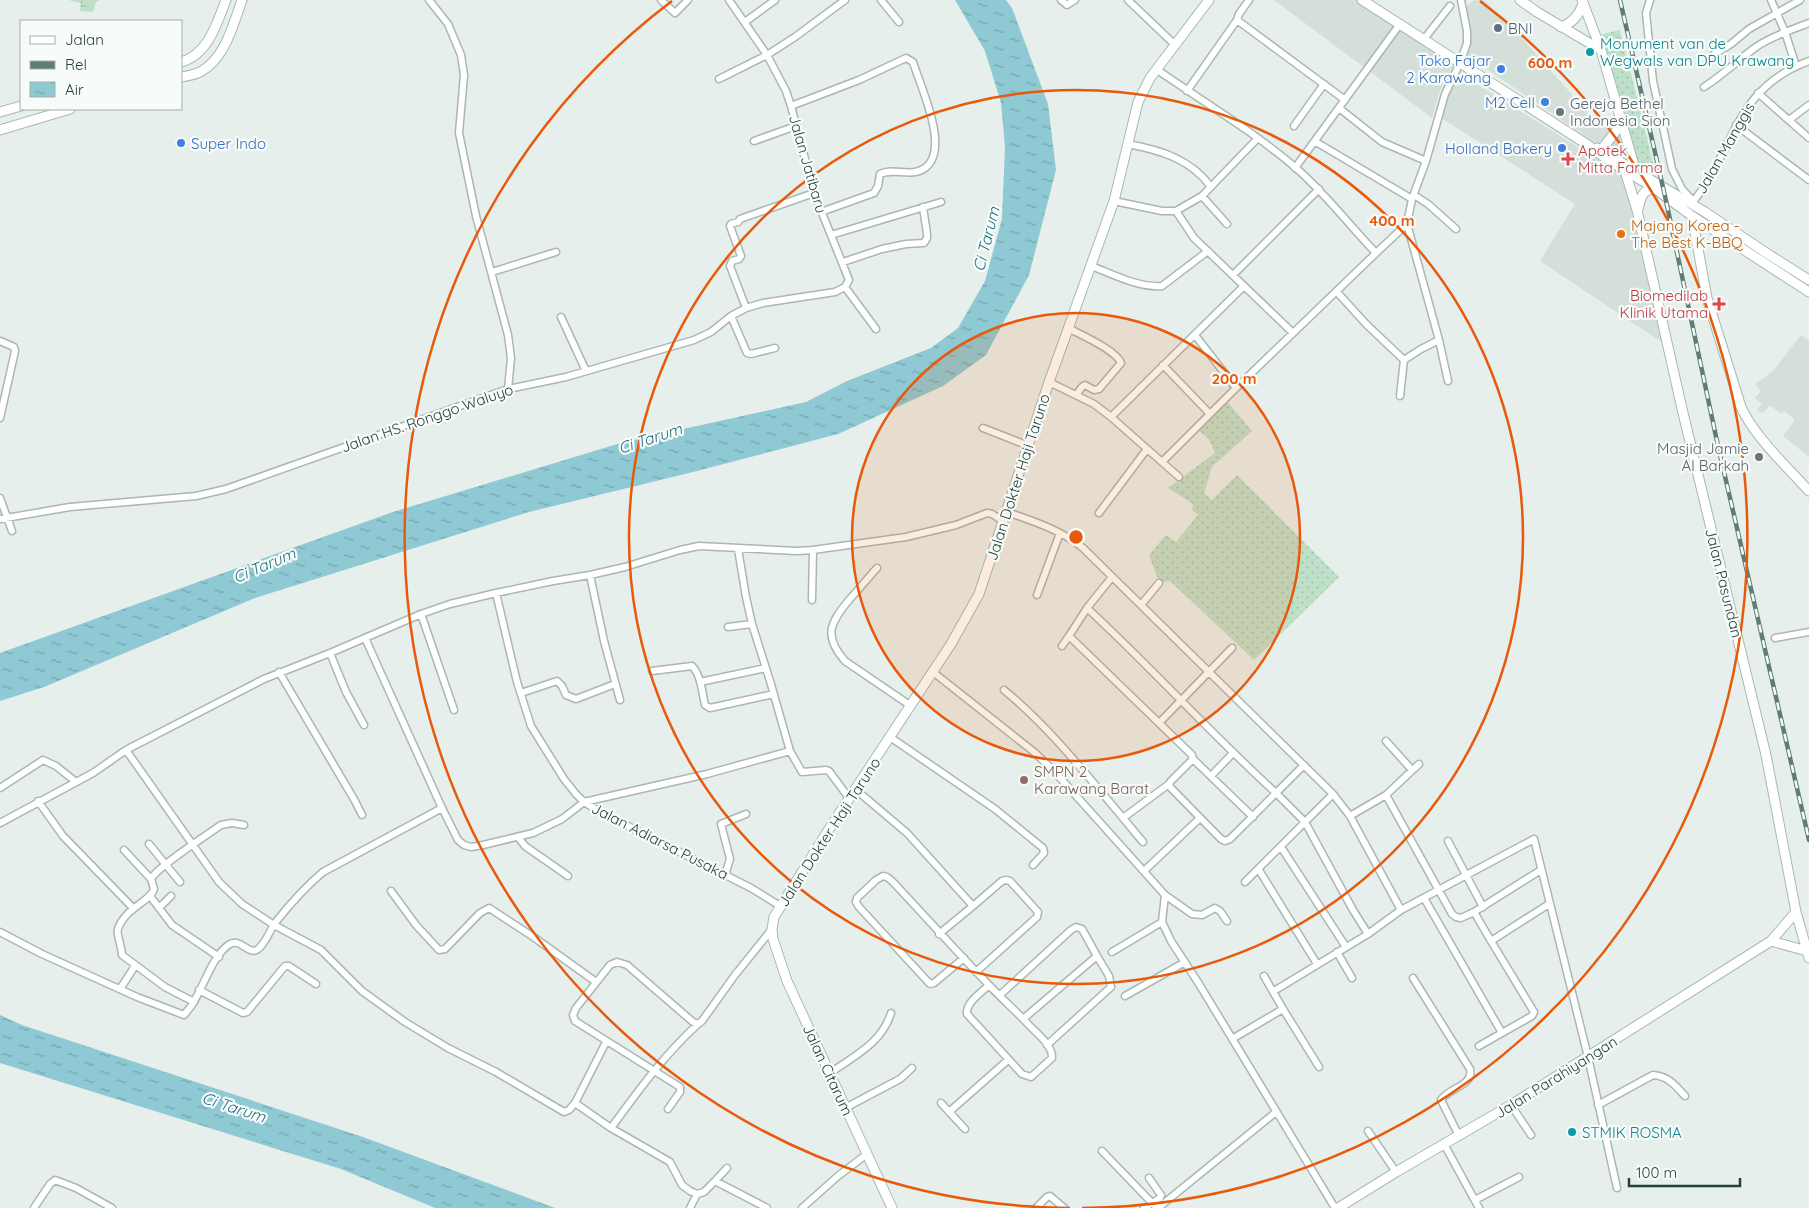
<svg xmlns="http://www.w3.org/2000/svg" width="1809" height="1208" font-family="Quicksand,sans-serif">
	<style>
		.built { fill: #d4dfda }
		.grass { fill: url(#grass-dots) }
		.wetland { fill: url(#wetland-marsh) }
		.water { fill: url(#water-ripples) }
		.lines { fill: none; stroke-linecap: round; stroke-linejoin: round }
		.street-casing { stroke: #a8b8b2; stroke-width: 9 }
		.secondary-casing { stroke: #a4bbb3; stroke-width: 11 }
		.street { stroke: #fff; stroke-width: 6 }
		.secondary { stroke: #fff; stroke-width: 9 }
		.rail-casing { stroke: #5f7d75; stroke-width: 4.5 }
		.rail { stroke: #f7fbf9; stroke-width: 2.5; stroke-dasharray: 8; stroke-linecap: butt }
		.ring { fill: none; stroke: #e8590c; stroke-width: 2.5 }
		.service-dot { fill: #5c6f8a; stroke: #f7fbf9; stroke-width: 2 }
		.culture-dot { fill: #0f9aa8; stroke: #f7fbf9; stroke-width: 2 }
		.shop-dot { fill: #3f7fe0; stroke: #f7fbf9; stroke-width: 2 }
		.worship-dot { fill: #6b7280; stroke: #f7fbf9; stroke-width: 2 }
		.health-dot { fill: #e0444e; stroke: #f7fbf9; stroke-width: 2 }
		.food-dot { fill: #e8710a; stroke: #f7fbf9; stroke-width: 2 }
		.education-dot { fill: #8d6e63; stroke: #f7fbf9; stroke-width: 2 }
		.labels { text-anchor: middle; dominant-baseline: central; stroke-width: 4.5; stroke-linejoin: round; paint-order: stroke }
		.service-label { font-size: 15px; fill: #4e5e75; stroke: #f7fbf9; text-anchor: start }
		.culture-label { font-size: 15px; fill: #0d838f; stroke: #f7fbf9; text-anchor: start }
		.shop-label { font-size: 15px; fill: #366cbe; stroke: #f7fbf9; text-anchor: end }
		.worship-label { font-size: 15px; fill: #5b616d; stroke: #f7fbf9; text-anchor: start }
		.street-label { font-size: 15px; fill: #24423a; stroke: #f7fbf9 }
		.health-label { font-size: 15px; fill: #be3a42; stroke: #f7fbf9; text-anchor: start }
		.food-label { font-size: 15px; fill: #c56008; stroke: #f7fbf9; text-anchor: start }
		.education-label { font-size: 15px; fill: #785e54; stroke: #f7fbf9; text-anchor: start }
		.water-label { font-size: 16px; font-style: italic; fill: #1c6f80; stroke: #f7fbf9 }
		.centre { fill: #e8590c; stroke: #f7fbf9; stroke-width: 2.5 }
		.ring-label { font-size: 15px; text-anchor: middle; font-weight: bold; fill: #e8590c; stroke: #f7fbf9; stroke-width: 4.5; stroke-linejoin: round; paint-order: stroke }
	</style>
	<defs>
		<pattern id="grass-dots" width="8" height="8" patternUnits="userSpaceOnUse" patternTransform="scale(1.25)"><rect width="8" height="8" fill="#bfe0c8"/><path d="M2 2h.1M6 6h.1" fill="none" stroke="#a4c1ad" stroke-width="1.8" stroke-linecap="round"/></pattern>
		<pattern id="wetland-marsh" width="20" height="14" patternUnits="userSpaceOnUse" patternTransform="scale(1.25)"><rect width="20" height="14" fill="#bfe0c8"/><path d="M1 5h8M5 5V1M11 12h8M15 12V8" fill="none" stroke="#a4c1ad"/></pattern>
		<pattern id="water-ripples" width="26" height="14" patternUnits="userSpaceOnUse" patternTransform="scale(1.25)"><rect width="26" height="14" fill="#8ec9d4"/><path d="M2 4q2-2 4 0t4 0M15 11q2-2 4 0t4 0" fill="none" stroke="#74a5ad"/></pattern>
	</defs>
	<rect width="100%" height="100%" fill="#e6efeb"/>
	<!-- built -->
	<path class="built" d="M1274 0H1359L1454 63 1439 93 1432 118Z
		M1474 0H1484L1514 29 1589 114 1611 130 1601 145 1593 141 1466 55 1469 44 1465 8Z
		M1459 73 1623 175 1663 343 1540 261 1575 204 1440 117 1450 88Z
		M1801 335 1809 341V457L1783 436 1795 420 1784 411 1781 414 1770 405 1763 413 1757 410 1762 404 1755 398 1761 391 1755 384 1773 371Z"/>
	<!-- grass -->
	<path class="grass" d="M1620 30 1656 174 1639 166 1602 34Z
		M1618 132 1626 156 1609 147Z
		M1225 399 1252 431 1212 467 1204 493 1212 500 1237 475 1339 577 1254 660 1170 581 1164 582 1157 577 1149 555 1166 535 1176 542 1198 515 1192 510 1193 504 1168 488 1215 453 1209 439 1199 431Z"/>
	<!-- wetland -->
	<path class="wetland" d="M68 0H100L96 2 93 12 80 11 81 3Z"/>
	<!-- water -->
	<path class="water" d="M955 0H1006L1012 8 1048 104 1056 170 1029 275 986 355 943 386 838 434 693 472 529 512 255 598 44 687 0 701V653L393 512 624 442 806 402 847 381 931 348 958 328 985 281 1002 219 1005 147 1001 103 985 51Z
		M0 1015 22 1025 363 1137 555 1208H435L341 1169 0 1063Z"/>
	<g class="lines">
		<!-- street casing -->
		<g class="street-casing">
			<path id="street" d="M429 0 448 24 461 55 464 75 459 133 476 216 508 335 511 358 508 389
				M661 0 675 13 688 0
				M729 0 767 55 786 91 791 106 814 193 849 280 845 287
				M881 0 899 22
				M1061 0 1067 5 1075 0
				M1128 0 1174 44
				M1650 0 1646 13 1653 81 1672 169 1682 189 1694 202
				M1771 0 1785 32 1796 66
				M1237 20 1239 14 1249 0
				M745 22 775 0
				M1424 39 1450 6
				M1713 55 1731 44 1749 29 1800 0
				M1156 69C1202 101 1253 131 1296 168 1326 194 1349 225 1376 253L1407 224
				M719 79 767 55 795 37 845 0
				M1704 87C1723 75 1738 60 1756 47 1772 36 1791 30 1809 23
				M1187 91 1237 20 1345 100
				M1758 93 1809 138
				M791 106 859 80 906 58 913 62C920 86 951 149 925 168 911 178 894 167 880 174L878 186 874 193 821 212
				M1339 108 1382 142 1426 161
				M1789 120 1809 105
				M1736 125 1809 180
				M1294 126 1324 84
				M754 141 796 126
				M1316 142 1412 199
				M1128 144C1160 150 1191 159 1211 187
				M1295 168 1400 24
				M1414 195 1428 204 1456 229
				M1202 196 1227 224
				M1114 201 1162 211H1176L1194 238 1293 333
				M1692 203C1736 149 1733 89 1809 61
				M1176 211 1202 196 1257 139
				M831 235 941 202
				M843 262 882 249 906 244 924 243 927 238V234L923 207
				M1091 266C1113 274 1138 288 1162 286L1208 251
				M492 272 556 252
				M1233 275 1319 189
				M845 287 876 329
				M1337 292 1366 324 1404 360 1400 396
				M746 308 730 266 732 261 739 259 741 256 730 226 731 224 738 222 740 219 814 193
				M731 316 747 353 751 354 775 348
				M561 317 586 371
				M1068 328C1081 335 1116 350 1121 363L1099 389 1094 390 1085 385 1082 387 1076 395
				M1195 335 1236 388
				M0 341 14 347 15 351 0 418
				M1404 360 1421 349 1439 340
				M1163 365 1210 414
				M1448 381 1439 340 1407 224 1412 199 1426 161 1445 94 1460 63 1467 43V31L1461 0
				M1049 382 1094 404 1111 417 1179 477
				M1111 417 1244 286
				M983 428 1029 446
				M1162 462 1236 388 1376 253
				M0 498 12 531
				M1007 512C1033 521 1061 530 1083 548L1333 794 1350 816 1401 910
				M1099 513 1147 449
				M0 519 70 507 196 496 226 489 508 389 566 377 694 340 711 332 731 316 746 308 763 303 835 292 845 287
				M738 549 746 597 752 624 770 681 790 751 802 772 826 770 829 771 849 798
				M877 568C868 578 859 589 849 600 830 623 823 636 845 661L911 706
				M590 575 604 641 620 700
				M1112 577 1087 608 1069 636 1192 755 1193 759 1253 817
				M496 593 517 682 531 726 564 779 576 794 584 802 600 812 751 888 780 906
				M1037 595 1060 533
				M812 600 813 550
				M1141 605 1159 583
				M1087 608C1152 668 1211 734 1276 793L1304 765
				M421 614 454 710
				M728 627 752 624
				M365 638 442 808 458 840 464 845 471 847 483 845 533 833 562 819 584 802 707 774 790 751
				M1775 638 1809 632
				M1062 646 1069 636
				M330 653 346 692 364 725
				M652 671 692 666C701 675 702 692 705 705L710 708 774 694
				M279 672 355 801 362 815
				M933 672 1034 752 1053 770 1165 895 1192 914 1202 915 1215 908 1220 911 1227 921
				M700 682 766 668
				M1004 690C1049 727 1085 773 1123 818
				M521 693 557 681 562 686 566 695 576 699 615 684
				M1160 722 1232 648
				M890 737 995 809 1043 848 1044 853 1033 865
				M1386 741 1412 770
				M126 750 219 882 242 904 274 925 321 950 362 991 405 1022 448 1048 496 1072 564 1112 569 1110 575 1103 606 1042
				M1193 759 1170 782 1169 786 1221 839 1225 841 1230 839 1276 793 1305 822 1353 910 1368 934
				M1211 776 1233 753
				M0 788 43 760 56 766 76 782
				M855 789 907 833 973 906 939 934
				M1386 795 1419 764
				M38 801 63 836 133 908
				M1350 816 1386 795 1452 914 1456 917 1461 918 1474 912 1541 870
				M0 823 93 773 126 750 264 679 330 653 421 614 450 604 496 593 553 581 590 575 625 567 680 550 699 546 797 551 813 550 906 537 956 525 987 513 992 514 1003 521
				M518 837 525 846 568 876
				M1448 841 1483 907
				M1143 842 1123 818 1169 784
				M149 844 180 882
				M1281 847 1346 947
				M124 850 151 879 154 889C151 901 124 909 118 929 116 934 122 947 122 955L165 987 194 1002
				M1259 870 1317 964
				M1144 871 1200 818
				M725 875 730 859 721 824 746 814
				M151 879C157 867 207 835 221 825L232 823 244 825
				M1245 882 1333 794
				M391 891 416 925 439 950 445 949 480 913 489 908 532 936 596 982
				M1165 895 1162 922 1171 941 1199 984 1335 1208
				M150 896 172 925 219 957
				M1424 898 1502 1033
				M973 906 1002 881 1006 880 1010 881 1038 912 1037 917 976 972
				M160 907 171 896
				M1474 912 1491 941
				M0 932 42 954 137 997 184 1015C187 1011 191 1007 193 1003 204 986 213 954 230 944 241 938 249 956 258 949 266 943 270 930 275 923 290 904 305 887 323 872L442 808
				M1112 952 1162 922
				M1337 952 1352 978
				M964 958 934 983 930 984 859 907 856 902 857 898 876 880 883 876 887 877 892 881C924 915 955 950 988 984 1001 998 1015 1010 1028 1024 1036 1033 1053 1045 1052 1058L1031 1077 1022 1074 967 1014C966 1002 981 993 989 985
				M1413 978 1470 1069C1474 1086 1448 1088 1441 1100L1459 1136
				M120 989 135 966
				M199 990 243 1013 247 1012 285 966H289L316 984
				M1274 991 1368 934 1401 910 1534 839 1588 1057 1617 1188
				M1000 995 1071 930 1076 927 1082 929 1097 956 1023 1019
				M1125 996 1185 962
				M1283 1009 1319 1067
				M1232 1039 1283 1009 1264 976
				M1047 1045 1111 987 1109 976 1097 956
				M1479 1046 1532 1016 1534 1012 1491 941 1549 904
				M830 1073C854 1056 882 1043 891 1013
				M575 1103 611 1128 670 1162 682 1185 690 1191 697 1194 704 1192 715 1181 767 1208
				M941 1103 965 1129
				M1511 1105 1531 1135
				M1598 1105 1653 1075C1668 1076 1675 1085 1685 1096
				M847 1107 900 1079 912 1068
				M668 1109 680 1092V1087L575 1021 573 1015 576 1008 610 965 617 962 627 965 693 1022 698 1024 702 1021 735 975 772 929
				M949 1112 1008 1060
				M611 1128C638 1091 664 1055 698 1024
				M1368 1131 1396 1172
				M1444 1144 1479 1208
				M1102 1151 1157 1208
				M715 1181 727 1168
				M1475 1200 1519 1177
				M34 1208 50 1184 55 1180 76 1188 112 1208
				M690 1208 697 1194
				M802 1208 838 1176 867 1154
				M1036 1208 1047 1197 1050 1196 1064 1208
				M1144 1208 1160 1198 1161 1195 1149 1178
				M1158 1208 1276 1112"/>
		</g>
		<!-- secondary casing -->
		<g class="secondary-casing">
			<path id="secondary" d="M1362 0 1588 145 1608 160 1654 188 1692 216 1809 292
				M1520 0 1537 12 1601 50
				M1582 0 1601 50 1635 169
				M1561 27C1573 23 1579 15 1583 4
				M181 62C208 55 217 23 226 0
				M181 77C187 76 194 75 200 72 225 59 233 25 242 0
				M0 112 21 106
				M0 130 70 109
				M1597 148 1705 212 1771 256 1809 280
				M1602 149 1616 131 1621 121
				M1625 171 1637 210 1683 413 1766 755 1796 912 1809 958
				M1638 209C1641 198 1641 191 1654 188
				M1692 216 1707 298 1741 407C1754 436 1787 467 1809 491
				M1771 941 1807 951
				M892 1208 787 981 773 939 772 929 774 917 831 826 951 644 979 594 1049 382 1114 201 1138 102 1150 78 1209 0
				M1338 1208 1396 1172 1511 1105 1771 941 1796 912"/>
		</g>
		<!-- street -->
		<use href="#street" class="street"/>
		<!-- secondary -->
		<use href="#secondary" class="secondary"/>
		<!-- rail casing -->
		<g class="rail-casing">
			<path id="rail" d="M1620 0 1665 196 1718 446 1809 840"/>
		</g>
		<!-- rail -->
		<use href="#rail" class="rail"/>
	</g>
	<!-- distance rings -->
	<circle cx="1076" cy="537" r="224" fill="#e8590c" fill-opacity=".12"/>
	<g class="ring">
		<circle cx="1076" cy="537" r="224"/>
		<circle cx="1076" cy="537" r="447"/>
		<path d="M1070 1208A671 671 0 0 1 672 1M1480 1A671 671 0 0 1 1082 1208"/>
	</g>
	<!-- markers -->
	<circle class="service-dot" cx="1498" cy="28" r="5"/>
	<g class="culture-dot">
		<circle cx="1590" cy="52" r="5"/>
		<circle cx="1572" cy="1132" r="5"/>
	</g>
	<g class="shop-dot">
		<circle cx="1501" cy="69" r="5"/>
		<circle cx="1545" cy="102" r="5"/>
		<circle cx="181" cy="143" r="5"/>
		<circle cx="1562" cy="148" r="5"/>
	</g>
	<g class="worship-dot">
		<circle cx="1560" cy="112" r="5"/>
		<circle cx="1759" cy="457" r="5"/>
	</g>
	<g class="health-dot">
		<path d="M1565.5 151.5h5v5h5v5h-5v5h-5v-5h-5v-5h5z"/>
		<path d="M1716.5 296.5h5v5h5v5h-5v5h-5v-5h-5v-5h5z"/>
	</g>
	<circle class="food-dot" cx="1621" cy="234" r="5"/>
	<circle class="education-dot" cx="1024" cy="780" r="5"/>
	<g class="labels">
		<!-- service labels -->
		<g class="service-label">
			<text x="1508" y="28">BNI</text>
		</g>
		<!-- culture labels -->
		<g class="culture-label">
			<text x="1600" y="43">Monument van de<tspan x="1600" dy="17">Wegwals van DPU Krawang</tspan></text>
			<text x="1582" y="1132">STMIK ROSMA</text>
		</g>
		<!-- shop labels -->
		<g class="shop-label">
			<text x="1491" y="60">Toko Fajar<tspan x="1491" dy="17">2 Karawang</tspan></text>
			<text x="1535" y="102">M2 Cell</text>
			<text x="191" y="143" text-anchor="start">Super Indo</text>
			<text x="1552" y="148">Holland Bakery</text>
		</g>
		<!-- worship labels -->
		<g class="worship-label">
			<text x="1570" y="103">Gereja Bethel<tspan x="1570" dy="17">Indonesia Sion</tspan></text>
			<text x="1749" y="448" text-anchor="end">Masjid Jamie<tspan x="1749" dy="17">Al Barkah</tspan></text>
		</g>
		<!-- street labels -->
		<g class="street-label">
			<text transform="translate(1725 148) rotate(-60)">Jalan Manggis</text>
			<text transform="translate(808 164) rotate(74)">Jalan Jatibaru</text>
			<text transform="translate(427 418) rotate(-19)">Jalan HS. Ronggo Waluyo</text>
			<text transform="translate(1018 477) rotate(-72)">Jalan Dokter Haji Taruno</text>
			<text transform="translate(1724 583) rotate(76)">Jalan Pasundan</text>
			<text transform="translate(829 832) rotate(-57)">Jalan Dokter Haji Taruno</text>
			<text transform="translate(660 841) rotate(27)">Jalan Adiarsa Pusaka</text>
			<text transform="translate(828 1070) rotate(65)">Jalan Citarum</text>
			<text transform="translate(1556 1077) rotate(-32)">Jalan Parahiyangan</text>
		</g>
		<!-- health labels -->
		<g class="health-label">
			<text x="1578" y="150">Apotek<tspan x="1578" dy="17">Mitta Farma</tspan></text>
			<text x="1708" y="295" text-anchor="end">Biomedilab<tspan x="1708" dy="17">Klinik Utama</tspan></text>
		</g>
		<!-- food labels -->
		<g class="food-label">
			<text x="1631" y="225">Majang Korea -<tspan x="1631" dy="17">The Best K-BBQ</tspan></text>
		</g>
		<!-- education labels -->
		<g class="education-label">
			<text x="1034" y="771">SMPN 2<tspan x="1034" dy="17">Karawang Barat</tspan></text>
		</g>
		<!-- water labels -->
		<g class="water-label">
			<text transform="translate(986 239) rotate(-76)">Ci Tarum</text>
			<text transform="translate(650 438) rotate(-18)">Ci Tarum</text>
			<text transform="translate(264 565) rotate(-23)">Ci Tarum</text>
			<text transform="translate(234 1107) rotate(18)">Ci Tarum</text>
		</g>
	</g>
	<circle cx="1076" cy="537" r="8" class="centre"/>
	<g class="ring-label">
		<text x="1550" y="68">600 m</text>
		<text x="1392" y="226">400 m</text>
		<text x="1234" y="384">200 m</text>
	</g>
	<!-- legend -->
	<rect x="20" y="20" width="162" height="90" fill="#f7fbf9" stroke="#a3b1ad"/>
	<rect x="30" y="36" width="25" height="8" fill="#ffffff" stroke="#a3b1ad"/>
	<text x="65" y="45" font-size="15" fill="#24423a">Jalan</text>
	<rect x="30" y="61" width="25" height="8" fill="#5f7d75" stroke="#a3b1ad"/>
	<text x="65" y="70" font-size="15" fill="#24423a">Rel</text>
	<rect x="30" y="82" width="25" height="15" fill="url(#water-ripples)" stroke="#a3b1ad"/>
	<text x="65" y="95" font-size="15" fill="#24423a">Air</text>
	<!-- scale -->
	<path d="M1629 1178v8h111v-8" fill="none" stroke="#24423a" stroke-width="2.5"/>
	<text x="1636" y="1178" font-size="15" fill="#24423a" stroke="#f7fbf9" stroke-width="4" paint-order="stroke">100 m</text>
</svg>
